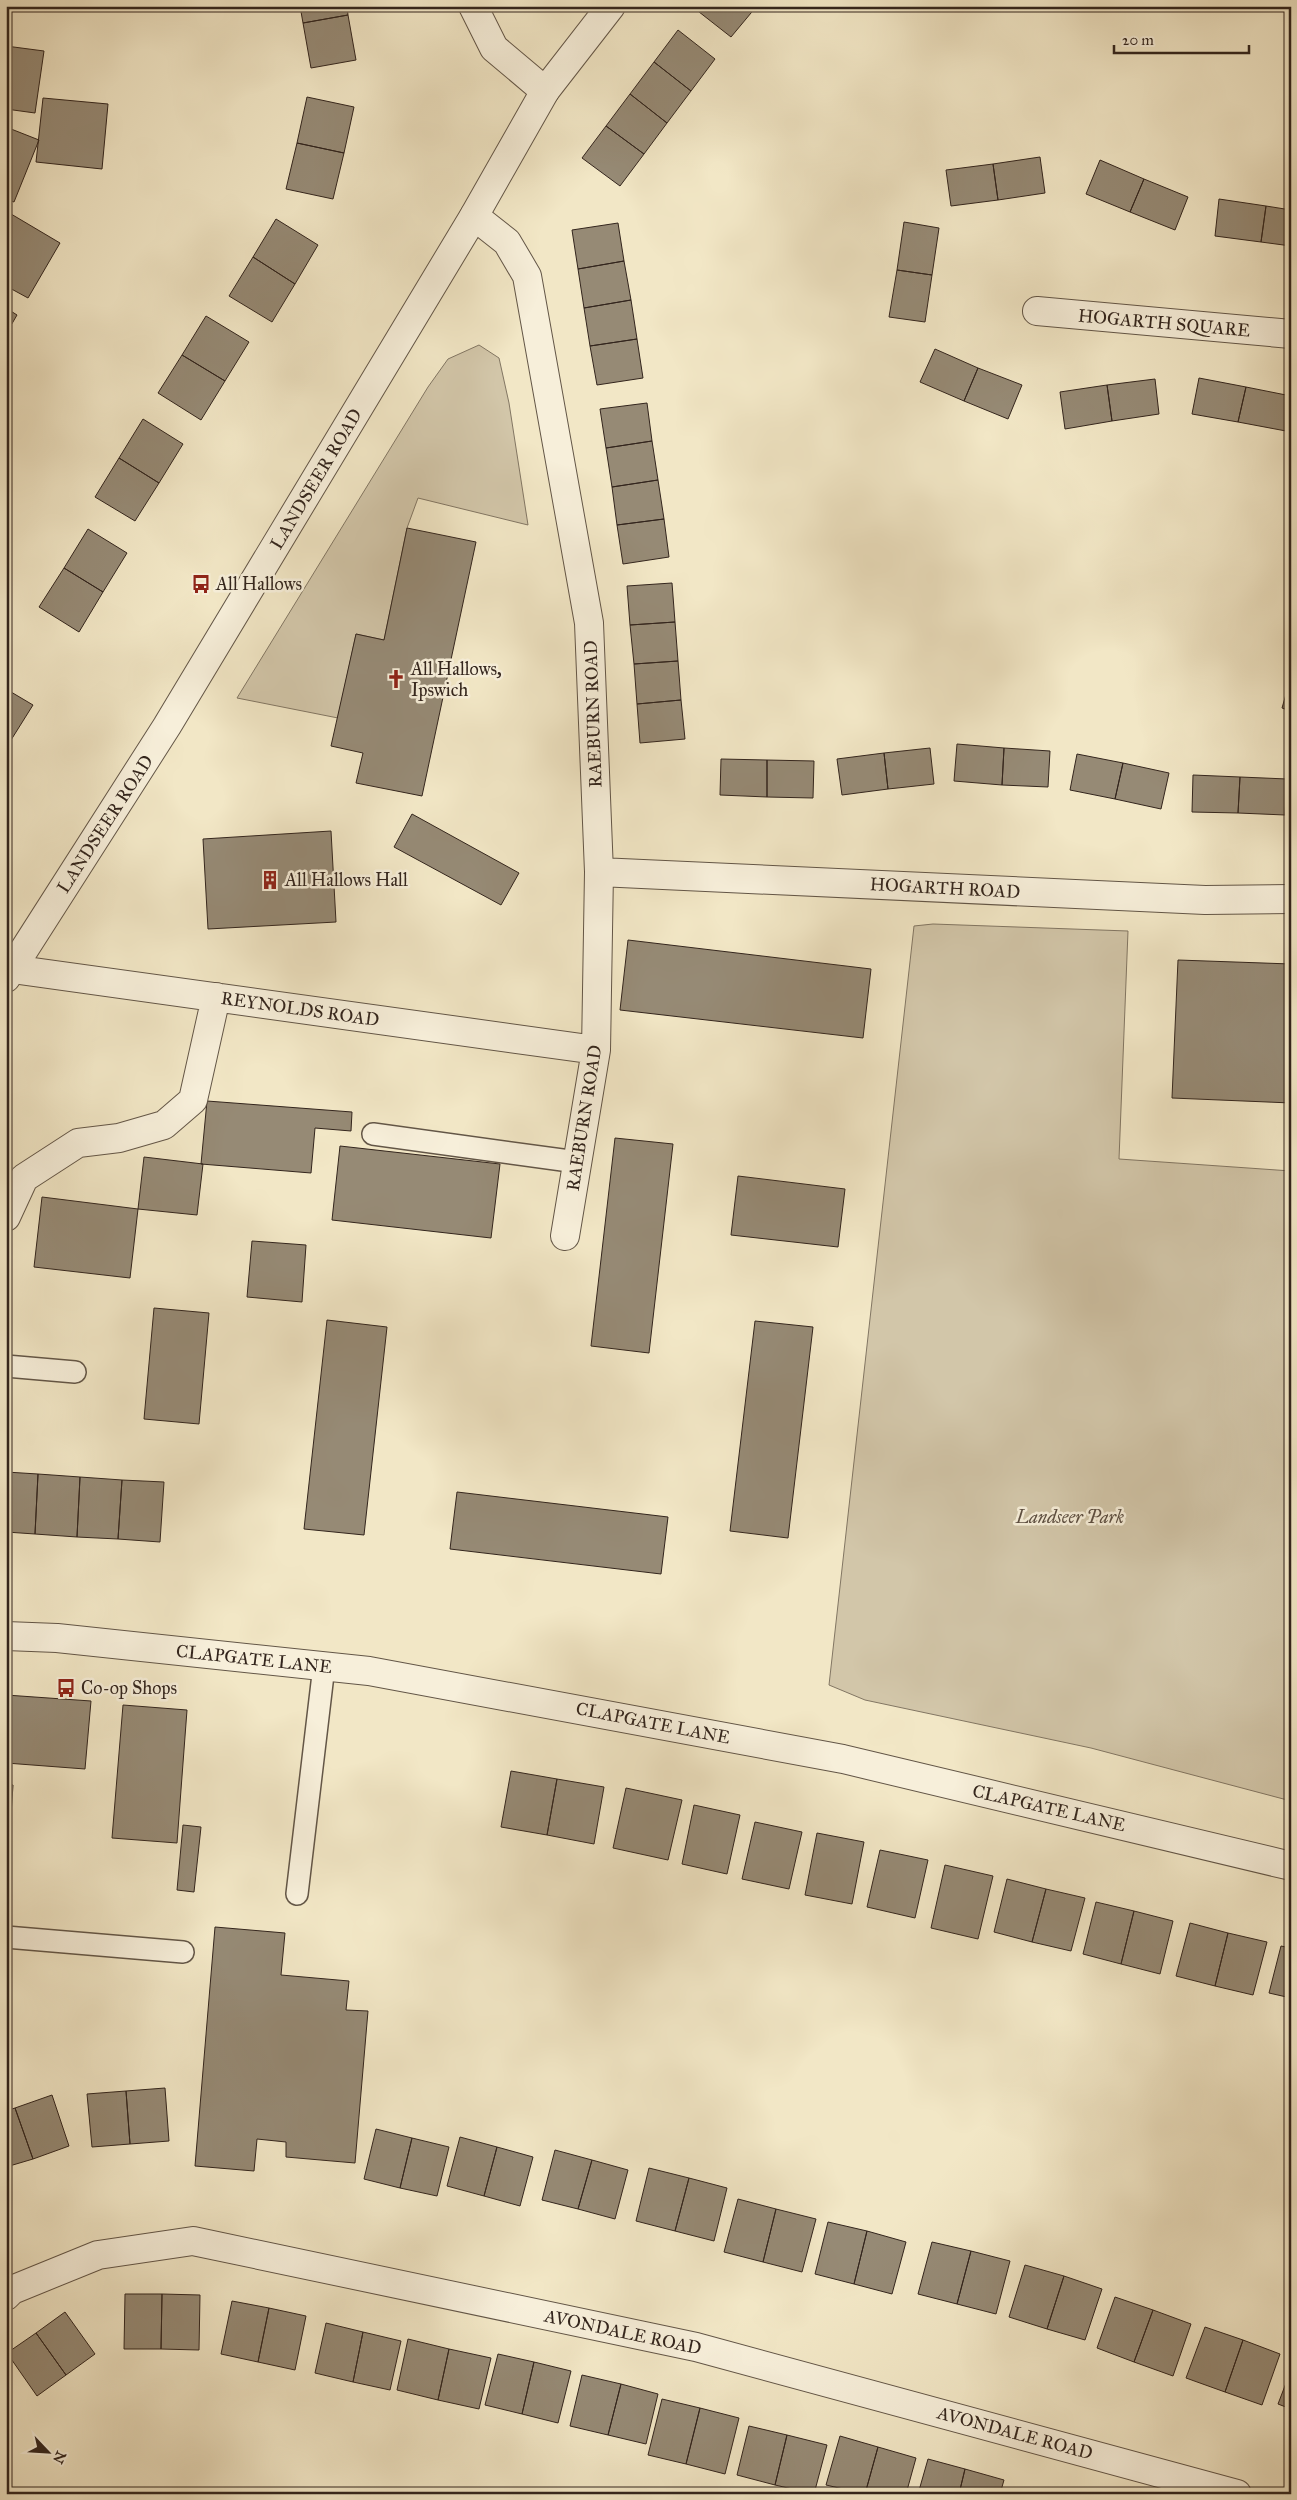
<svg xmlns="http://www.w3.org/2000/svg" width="1297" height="2500" font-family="'IM FELL Great Primer',serif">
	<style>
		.green { fill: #d2c6a9; stroke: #827663 }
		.building { fill: #968a75; stroke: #33251d }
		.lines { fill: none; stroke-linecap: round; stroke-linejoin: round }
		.service-casing { stroke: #635647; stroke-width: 24 }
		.minor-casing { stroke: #635647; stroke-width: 30 }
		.tertiary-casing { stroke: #635647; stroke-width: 30 }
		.service { stroke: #f7efda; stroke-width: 21 }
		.minor { stroke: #f7efda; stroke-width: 28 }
		.tertiary { stroke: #f7efda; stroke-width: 28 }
		.labels { text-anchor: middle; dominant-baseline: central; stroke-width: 5; stroke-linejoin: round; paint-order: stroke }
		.street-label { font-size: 18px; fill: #33251d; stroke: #f7efda }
		.poi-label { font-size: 18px; fill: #33251d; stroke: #f7efda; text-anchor: start }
		.park-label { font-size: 18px; font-style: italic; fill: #5b4d40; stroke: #f7efda }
	</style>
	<rect width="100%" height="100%" fill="#f2e7c6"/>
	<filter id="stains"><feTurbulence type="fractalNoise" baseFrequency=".004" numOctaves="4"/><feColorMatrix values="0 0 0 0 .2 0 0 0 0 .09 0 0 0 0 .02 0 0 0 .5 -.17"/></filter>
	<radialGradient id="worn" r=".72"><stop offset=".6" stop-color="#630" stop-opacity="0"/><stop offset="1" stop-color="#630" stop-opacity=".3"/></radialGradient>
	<!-- green -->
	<path class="green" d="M479 345 499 358 509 403 528 525 418 498 407 528 384 640 356 634 338 718 237 698 428 387 448 359Z
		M933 924 1128 931 1119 1159 1291 1171V1801L1091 1748 865 1700 829 1685 914 926Z"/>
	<!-- building -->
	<path class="building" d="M300 6H347L348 15 303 23Z
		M696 6H755L756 7 731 37 694 8Z
		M348 15 356 60 311 68 303 23Z
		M678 30 715 59 691 91 654 62Z
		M6 46 44 51 35 113 6 109Z
		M654 62 691 91 667 123 630 94Z
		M630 94 667 123 644 154 606 126Z
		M307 97 354 107 344 153 297 143Z
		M43 98 108 104 102 169 36 162Z
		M606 126 644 154 620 186 582 158Z
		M6 127 39 140 14 202 6 199Z
		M297 143 344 153 333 199 286 189Z
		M1040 157 1045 193 998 200 993 164Z
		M1100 160 1144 179 1130 212 1086 194Z
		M993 164 998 200 951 206 946 170Z
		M1144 179 1188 197 1175 230 1130 212Z
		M1219 199 1266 206 1261 242 1215 236Z
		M1266 206 1291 210V246L1261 242Z
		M6 211 60 243 28 298 6 286Z
		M276 219 318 245 295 284 253 257Z
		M904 222 939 228 932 275 897 270Z
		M618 223 624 261 578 269 572 230Z
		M253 257 295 284 272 322 229 296Z
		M624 261 631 300 584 308 578 269Z
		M897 270 932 275 925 322 889 317Z
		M631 300 637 339 590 346 584 308Z
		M6 308 17 315 6 334Z
		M206 316 249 342 225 381 182 355Z
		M637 339 643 378 597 385 590 346Z
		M935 349 978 368 964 401 920 382Z
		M182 355 225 381 201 420 158 393Z
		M978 368 1022 385 1008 419 964 401Z
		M1199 378 1246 387 1238 422 1192 414Z
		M1155 379 1159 414 1112 421 1107 385Z
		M1107 385 1112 421 1065 429 1060 392Z
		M1246 387 1291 396 1286 431 1238 422Z
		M647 403 652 441 606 448 600 409Z
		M143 419 183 444 159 483 119 458Z
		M652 441 658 480 612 487 606 448Z
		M119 458 159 483 135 521 95 497Z
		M658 480 664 519 617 525 612 487Z
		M664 519 669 557 623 564 617 525Z
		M407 528 476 542 422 796 356 783 363 753 331 746 356 634 384 640Z
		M88 529 127 553 103 592 64 568Z
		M64 568 103 592 79 632 39 607Z
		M672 583 675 622 630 625 627 586Z
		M675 622 678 661 634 664 630 625Z
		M678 661 681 700 637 704 634 664Z
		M1289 684H1291V711L1282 708Z
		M6 689 33 705 6 748Z
		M681 700 685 739 640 743 637 704Z
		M957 744 1004 748 1002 785 954 781Z
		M930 748 934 784 888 789 884 753Z
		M1004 748 1050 751 1048 787 1002 785Z
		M884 753 888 789 842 795 837 759Z
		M1077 754 1123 763 1115 799 1070 790Z
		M721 759 767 760V797L720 795Z
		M767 760 814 761 813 798 767 797Z
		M1123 763 1169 773 1161 809 1115 799Z
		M1193 775 1240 777 1238 813 1192 812Z
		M1240 777 1287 779 1285 815 1238 813Z
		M412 814 519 873 501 905 394 847Z
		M331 831 336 922 208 929 203 839Z
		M628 940 871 969 863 1038 620 1010Z
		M1178 960 1291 964V1103L1172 1098Z
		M207 1101 352 1112 351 1131 315 1128 311 1173 201 1164Z
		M615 1138 673 1144 649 1353 591 1346Z
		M340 1146 500 1164 491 1238 332 1220Z
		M144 1157 203 1164 197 1215 138 1209Z
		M738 1176 845 1189 838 1247 731 1235Z
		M42 1197 138 1209 130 1278 34 1267Z
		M252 1241 306 1245 302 1302 247 1297Z
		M154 1308 209 1313 199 1424 144 1419Z
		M327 1320 387 1327 364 1535 304 1529Z
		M755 1321 813 1327 788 1538 730 1531Z
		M6 1472 38 1474 35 1534 6 1532Z
		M38 1474 80 1477 77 1537 35 1534Z
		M80 1477 122 1480 118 1539 77 1537Z
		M122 1480 164 1482 160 1542 118 1539Z
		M457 1492 668 1517 661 1574 450 1549Z
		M6 1695 91 1701 85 1769 6 1763Z
		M123 1705 187 1710 177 1843 112 1838Z
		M511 1771 557 1779 547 1835 501 1827Z
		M557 1779 604 1787 594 1844 547 1835Z
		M6 1784 13 1785 10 1829H6Z
		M626 1788 682 1800 668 1860 613 1848Z
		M694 1805 740 1815 727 1874 682 1864Z
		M755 1822 802 1832 789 1889 742 1879Z
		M183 1825 201 1827 194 1892 177 1890Z
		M817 1833 864 1842 852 1904 805 1895Z
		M880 1850 928 1860 915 1918 867 1907Z
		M945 1865 993 1876 978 1939 931 1928Z
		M1007 1879 1046 1889 1032 1942 994 1932Z
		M1046 1889 1085 1898 1071 1951 1032 1942Z
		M1096 1902 1134 1911 1121 1964 1083 1954Z
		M1134 1911 1173 1921 1160 1974 1121 1964Z
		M1190 1923 1228 1933 1215 1986 1176 1976Z
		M215 1927 285 1933 281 1975 349 1981 346 2010 368 2011 355 2163 286 2157V2142L257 2139 254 2171 195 2166Z
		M1228 1933 1267 1942 1253 1995 1215 1986Z
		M1281 1946 1291 1948V1998L1269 1993Z
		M165 2088 169 2141 130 2144 126 2091Z
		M126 2091 130 2144 92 2147 87 2094Z
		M52 2095 69 2146 33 2159 15 2108Z
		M15 2108 33 2159 6 2167V2111Z
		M376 2129 412 2138 400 2188 364 2179Z
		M460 2137 497 2147 484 2196 447 2186Z
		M412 2138 449 2147 437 2196 400 2188Z
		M497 2147 533 2157 520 2206 484 2196Z
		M555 2150 592 2160 578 2209 542 2200Z
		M592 2160 628 2170 615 2219 578 2209Z
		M649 2168 689 2178 675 2231 636 2221Z
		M689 2178 727 2188 714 2241 675 2231Z
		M738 2199 776 2209 763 2262 724 2252Z
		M776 2209 816 2219 802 2272 763 2262Z
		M828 2222 867 2231 854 2284 815 2274Z
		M867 2231 906 2242 892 2294 854 2284Z
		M932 2242 971 2251 957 2304 918 2294Z
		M971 2251 1010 2261 996 2314 957 2304Z
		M1025 2265 1064 2276 1047 2329 1009 2317Z
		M1064 2276 1102 2289 1085 2340 1047 2329Z
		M125 2294H162L161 2349H124Z
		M162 2294 200 2295 199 2350 161 2349Z
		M1115 2297 1153 2310 1134 2362 1097 2348Z
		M232 2301 269 2308 258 2362 221 2354Z
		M269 2308 306 2316 295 2370 258 2362Z
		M1153 2310 1191 2324 1173 2376 1134 2362Z
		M65 2312 95 2354 66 2375 36 2333Z
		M326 2323 363 2332 353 2382 315 2373Z
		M1205 2327 1243 2340 1225 2392 1186 2378Z
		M363 2332 401 2341 390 2390 353 2382Z
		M36 2333 66 2375 37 2396 7 2353Z
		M408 2339 449 2349 438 2400 397 2390Z
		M1243 2340 1280 2354 1262 2405 1225 2392Z
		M449 2349 491 2358 479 2409 438 2400Z
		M498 2354 534 2362 522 2414 485 2405Z
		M534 2362 571 2371 558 2423 522 2414Z
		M1291 2370V2409L1278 2404Z
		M582 2375 621 2384 608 2435 570 2426Z
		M621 2384 658 2394 646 2444 608 2435Z
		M662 2399 700 2408 686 2464 648 2455Z
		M700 2408 739 2418 725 2474 686 2464Z
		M749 2426 787 2435 775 2485 737 2475Z
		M787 2435 827 2445 814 2494 775 2485Z
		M840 2436 878 2447 865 2494 826 2485Z
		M878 2447 916 2458 906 2494H865Z
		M928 2459 965 2469 959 2494H918Z
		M965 2469 1004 2480 1000 2494H959Z"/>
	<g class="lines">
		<!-- service casing -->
		<g class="service-casing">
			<path id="service" d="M373 1134 577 1162
				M6 1366 75 1372
				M297 1894 324 1666
				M6 1937 183 1952"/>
		</g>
		<!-- minor casing -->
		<g class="minor-casing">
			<path id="minor" d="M473 6 494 48 545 91
				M474 216 507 242 527 276 589 623 599 872 596 1050 565 1236
				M1037 311 1291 334
				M599 872 1205 900 1291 899
				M6 965 12 969 596 1050
				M6 1217 24 1178 78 1143 119 1138 164 1125 193 1100 216 997
				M6 2296 12 2290 98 2255 193 2241 696 2347 1237 2494"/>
		</g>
		<!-- tertiary casing -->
		<g class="tertiary-casing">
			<path id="tertiary" d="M6 978 167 726 474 216 545 91 611 6
				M6 1636 57 1638 369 1671 843 1759 1291 1866"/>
		</g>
		<!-- service -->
		<use href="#service" class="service"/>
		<!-- minor -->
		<use href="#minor" class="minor"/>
		<!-- tertiary -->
		<use href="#tertiary" class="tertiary"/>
	</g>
	<!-- icons -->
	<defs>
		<g id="bus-bare" transform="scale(1.5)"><path d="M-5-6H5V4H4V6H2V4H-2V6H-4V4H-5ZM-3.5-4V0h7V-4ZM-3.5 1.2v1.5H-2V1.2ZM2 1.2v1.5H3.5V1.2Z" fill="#8f2418" stroke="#f7efda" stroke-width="2.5" paint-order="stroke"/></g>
		<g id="church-bare" transform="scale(1.5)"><path d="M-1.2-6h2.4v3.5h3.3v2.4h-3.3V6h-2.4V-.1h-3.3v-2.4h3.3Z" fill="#8f2418" stroke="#f7efda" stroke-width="2.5" paint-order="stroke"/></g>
		<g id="building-bare" transform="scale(1.5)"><path d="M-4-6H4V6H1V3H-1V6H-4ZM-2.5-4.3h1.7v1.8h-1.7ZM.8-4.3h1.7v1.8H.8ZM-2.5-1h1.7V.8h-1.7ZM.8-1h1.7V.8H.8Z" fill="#8f2418" stroke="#f7efda" stroke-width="2.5" paint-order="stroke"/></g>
	</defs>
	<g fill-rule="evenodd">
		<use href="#bus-bare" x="201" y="584"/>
		<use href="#church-bare" x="396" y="679"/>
		<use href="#building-bare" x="270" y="880"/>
		<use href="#bus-bare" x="66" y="1688"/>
	</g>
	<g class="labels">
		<!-- street labels -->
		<g class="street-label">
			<text transform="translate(1164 323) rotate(5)">HOGARTH SQUARE</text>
			<text transform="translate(316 479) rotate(-59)">LANDSEER ROAD</text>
			<text transform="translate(593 714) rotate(-92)">RAEBURN ROAD</text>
			<text transform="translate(105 824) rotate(-57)">LANDSEER ROAD</text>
			<text transform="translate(945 888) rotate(3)">HOGARTH ROAD</text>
			<text transform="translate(300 1009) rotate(8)">REYNOLDS ROAD</text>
			<text transform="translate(584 1118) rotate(-81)">RAEBURN ROAD</text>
			<text transform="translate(254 1659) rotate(6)">CLAPGATE LANE</text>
			<text transform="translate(653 1723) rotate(11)">CLAPGATE LANE</text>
			<text transform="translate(1049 1808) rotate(13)">CLAPGATE LANE</text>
			<text transform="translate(623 2332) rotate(12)">AVONDALE ROAD</text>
			<text transform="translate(1015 2433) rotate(15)">AVONDALE ROAD</text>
		</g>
		<!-- poi labels -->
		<g class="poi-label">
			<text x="216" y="584">All Hallows</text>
			<text x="411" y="669">All Hallows,<tspan x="411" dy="21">Ipswich</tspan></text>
			<text x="285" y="880">All Hallows Hall</text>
			<text x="81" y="1688">Co-op Shops</text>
		</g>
		<!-- park labels -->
		<g class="park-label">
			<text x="1070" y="1517">Landseer Park</text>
		</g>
	</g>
	<!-- margin -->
	<rect width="1297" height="2500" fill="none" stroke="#f2e7c6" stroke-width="25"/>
	<rect x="8" y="8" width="1282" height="2485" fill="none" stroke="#33251d" stroke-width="2.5"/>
	<rect x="12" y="12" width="1272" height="2475" fill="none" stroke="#33251d"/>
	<!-- north arrow -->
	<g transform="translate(48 2452) rotate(115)" stroke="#f7efda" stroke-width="4" paint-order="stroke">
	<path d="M0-4L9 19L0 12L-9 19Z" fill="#33251d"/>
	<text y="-8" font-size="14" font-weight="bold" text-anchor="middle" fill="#33251d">N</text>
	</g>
	<!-- scale -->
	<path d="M1114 45v8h135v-8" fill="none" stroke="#33251d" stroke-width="2.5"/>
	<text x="1122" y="45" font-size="15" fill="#33251d" stroke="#f7efda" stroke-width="4" paint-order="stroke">20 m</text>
	<rect width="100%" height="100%" filter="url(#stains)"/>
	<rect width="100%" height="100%" fill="url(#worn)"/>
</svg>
